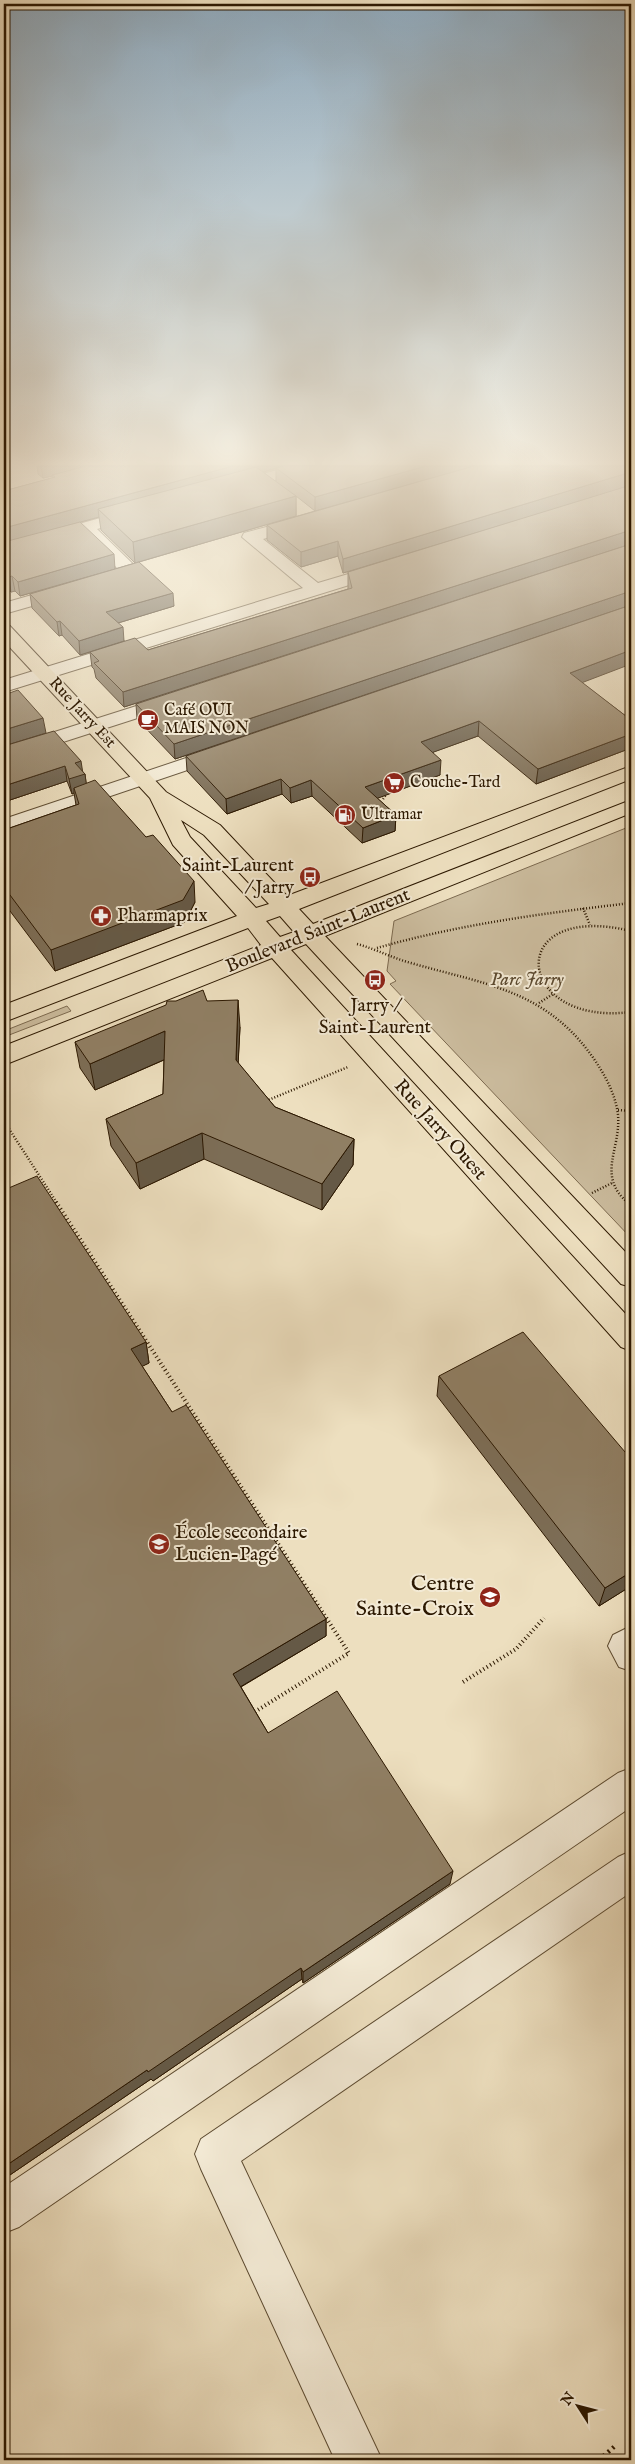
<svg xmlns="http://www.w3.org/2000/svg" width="635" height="2464" font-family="'IM FELL English',serif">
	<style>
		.green { fill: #ccbd9f; stroke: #7c6a50 }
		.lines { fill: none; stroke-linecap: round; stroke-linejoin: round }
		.minor-casing { stroke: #5c4a30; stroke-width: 2 }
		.major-casing { stroke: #2c1801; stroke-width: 2 }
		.path-far2 { stroke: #2c1801; stroke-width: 2.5; stroke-dasharray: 1 2; stroke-linecap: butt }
		.path-far1 { stroke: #2c1801; stroke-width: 4; stroke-dasharray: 1 3; stroke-linecap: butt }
		.path { stroke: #2c1801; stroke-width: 4.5; stroke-dasharray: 2 4; stroke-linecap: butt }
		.minor { fill: #f3ead5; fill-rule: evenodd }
		.major { fill: #eddfbf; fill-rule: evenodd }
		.wall { fill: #7c6d56; stroke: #2c1801; fill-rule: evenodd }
		.shaded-wall { fill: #655946; stroke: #2c1801 }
		.building { fill: #907f64; stroke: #2c1801 }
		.labels { text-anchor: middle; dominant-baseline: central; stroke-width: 4; stroke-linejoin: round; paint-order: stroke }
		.far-poi-label { font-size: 16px; fill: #2c1801; stroke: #f3ead5; text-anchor: start }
		.far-street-label { font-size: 16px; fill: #2c1801; stroke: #f3ead5 }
		.poi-label { font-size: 19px; fill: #2c1801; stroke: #f3ead5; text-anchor: start }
		.street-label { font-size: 19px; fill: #2c1801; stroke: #f3ead5 }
		.park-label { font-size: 19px; font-style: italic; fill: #5c4a30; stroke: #f3ead5 }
		.near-poi-label { font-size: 22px; fill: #2c1801; stroke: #f3ead5; text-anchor: end }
	</style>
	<rect width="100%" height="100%" fill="#eddfbf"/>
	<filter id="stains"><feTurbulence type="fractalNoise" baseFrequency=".004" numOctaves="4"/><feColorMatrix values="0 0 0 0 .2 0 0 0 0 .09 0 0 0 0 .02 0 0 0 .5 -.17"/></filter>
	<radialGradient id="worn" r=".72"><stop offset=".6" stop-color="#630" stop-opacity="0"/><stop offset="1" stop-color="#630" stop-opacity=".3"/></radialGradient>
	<!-- green -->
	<path class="green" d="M631 826V1238L390 984 396 981 387 971 394 921Z
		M67 1006 71 1011 4 1037V1031Z"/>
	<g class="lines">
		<!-- minor casing -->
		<g class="minor-casing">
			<path id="minor" d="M291 466H316L314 469 233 492 225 487 227 484Z
				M136 508 142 509 144 513 142 517 97 529 137 568 140 572 137 576 4 614V603L119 570 82 533 4 555V545Z
				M304 517 310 518 312 522 310 526 263 539 318 583 382 564 388 565 391 569 388 573 4 692V680L303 588 242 537 244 533Z
				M171 695 178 697 181 701 178 705 4 761V748Z
				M222 746 229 748 232 752 229 756 4 832V819Z
				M631 1626V1671L619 1667 608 1646 613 1635Z
				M631 1768V1807L19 2227 4 2233V2187L618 1773Z
				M631 1851V1892L241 2161 382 2460H335L201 2169 195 2154 201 2139 618 1857Z"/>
		</g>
		<!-- major casing -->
		<g class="major-casing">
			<path id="major" d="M4 625 10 626 166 792 220 825 287 896 631 766V779L299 909 313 924 631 800V813L325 936 631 1258V1287L621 1284 306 944 291 950 631 1320V1351L621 1347 272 958 4 1065V1046L261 945 248 928 4 1022V1005L237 916 173 845 150 798 4 641ZM181 820 204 835 269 904 256 908 190 837ZM280 916 294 932 280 937 266 921Z"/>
		</g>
		<!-- path-far2 -->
		<path class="path-far2" d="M383 799 388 792
			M583 908 590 925
			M631 931C502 900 514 1027 631 1012
			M357 944C376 949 392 958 411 963 487 985 548 990 596 1062 606 1077 616 1096 618 1115 621 1150 596 1175 628 1203
			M377 948C460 924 546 913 631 903
			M539 1003 553 994
			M266 1101 348 1067
			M618 1110 631 1111
			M4 1121 57 1203
			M592 1193 612 1183"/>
		<!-- path-far1 -->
		<path class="path-far1" d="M56 1202 349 1653 253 1713
			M627 1202 631 1205
			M463 1682 516 1649 544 1618"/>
		<!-- path -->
		<path class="path" d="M599 2460 615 2446"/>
		<!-- minor -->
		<use href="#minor" class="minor"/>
		<!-- major -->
		<use href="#major" class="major"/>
	</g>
	<!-- wall -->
	<path class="wall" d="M37 466H631V544L124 707 96 678 94 669 92 667 90 652 80 655 62 635 59 636 32 608 30 594 97 574 20 596 15 591 11 592 4 584V491L53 478 52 476 43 478 38 474ZM276 468V482L263 472ZM296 496 315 511 267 525V540L301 567 338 556 343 573 503 525 348 572V589L148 650 124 641 118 623 174 606 139 562 296 516ZM99 517 101 530 135 563 115 569 80 522Z
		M631 605 175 759 137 719 136 704Z
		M582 683 631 720V748L536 784 478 736 433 752 440 775 377 798 396 815 395 831 362 843 312 796 291 803 282 794 227 814 187 771 186 756Z
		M4 746 82 771 85 774 86 783 195 902 185 922 55 971 4 903V830L76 805 74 793 72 794 67 781 4 802Z
		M207 1001 240 1027 238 1063 275 1107 354 1139 353 1165 322 1210 204 1159 140 1189 111 1146 106 1119 163 1094 164 1060 95 1090 80 1068 75 1042Z
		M146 1342 149 1363 142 1366 172 1412 326 1619V1636L241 1687 268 1733 450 1884 303 1983 302 1979 153 2081 151 2079 4 2179Z
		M439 1376 631 1586 599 1606 437 1396Z"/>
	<!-- shaded-wall -->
	<path class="shaded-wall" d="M41 466H93L52 475V476L43 478Z
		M233 466H285L105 515 98 509 99 517 4 543V528Z
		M426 466H475L315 511V497Z
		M631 472V486L343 573V559Z
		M296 496V516L135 563 133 542Z
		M631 530V544L124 707 123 692Z
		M338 541V556L301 567V552Z
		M114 554 115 569 20 596 18 582Z
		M12 576 15 591 11 592 9 577Z
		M631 591V605L175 759 174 744Z
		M173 593 174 606 108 626 106 612Z
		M60 621 62 635 59 636 57 622Z
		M123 627 124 641 80 655 79 641Z
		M631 650V664L568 688 570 673Z
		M43 718 46 733 4 746V730Z
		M479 721 478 736 420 757 421 742Z
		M631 734V748L536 784 538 769Z
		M441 760 440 775 365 803V787Z
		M81 761 83 774H85L87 789 74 788V793L72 794 69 779 75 763Z
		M65 766 67 781 4 802V786Z
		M281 779 282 794 227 814 226 799Z
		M311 780 312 796 291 803 290 788Z
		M396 815 395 831 362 843 363 828Z
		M194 881 195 902 185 922 55 971 51 950Z
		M238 1000 240 1027 237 1086 236 1060Z
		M165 1031 168 1058 95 1090 90 1064Z
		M202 1133 204 1159 140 1189 136 1163Z
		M354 1139 353 1165 322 1210V1184Z
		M146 1342 149 1363 135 1370 131 1349Z
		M631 1572V1586L599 1606 605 1588Z
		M326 1619V1636L235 1690 233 1674Z
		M453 1871 450 1884 303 1983V1972Z
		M301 1968 302 1979 153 2081 151 2079 4 2179V2167L147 2070Z"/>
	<!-- building -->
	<path class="building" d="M86 466H233L4 528V491L55 477 52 475Z
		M283 466H426L315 497 276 468Z
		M474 466H631V472L343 559 338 541 301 552 267 525Z
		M256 467 296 496 133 542 98 509Z
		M631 485V530L123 692 94 663 99 661 90 652 135 638 148 650 352 588 348 572Z
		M80 522 114 554 18 582 12 576 9 577 4 572V542Z
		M631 544V591L174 744 136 704Z
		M139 562 173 593 106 612 123 627 79 641 60 621 57 622 30 594Z
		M631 605V650L570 673 631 720V734L538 769 479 721 421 742 441 760 365 787 396 815 363 828 311 780 290 788 281 779 226 799 186 756Z
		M18 690 43 718 4 730V695Z
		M54 731 81 761 75 763 85 774 69 779 65 766 4 786V746Z
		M95 780 146 837 153 835 194 881 183 900 51 950 4 887V830L79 804 74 788Z
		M203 990 207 1001 238 1000 236 1060 275 1107 354 1139 322 1184 202 1133 136 1163 106 1119 163 1094 165 1031 90 1064 75 1042 166 1005 167 1001H176Z
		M37 1176 146 1342 131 1349 172 1412 186 1405 326 1619 233 1674 268 1733 337 1691 453 1871 303 1972 301 1968 148 2072 147 2070 4 2167V1190Z
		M523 1332 631 1459V1572L605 1588 439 1376Z"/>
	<!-- sky -->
	<linearGradient id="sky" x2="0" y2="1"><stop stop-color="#8faabe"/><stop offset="0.57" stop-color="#f7f1e2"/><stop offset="1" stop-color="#f7f1e2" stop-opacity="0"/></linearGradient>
	<rect width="635" height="811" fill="url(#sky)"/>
	<!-- icons -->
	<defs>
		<g id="cafe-disc" transform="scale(1.125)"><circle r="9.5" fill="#8f2418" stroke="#f3ead5"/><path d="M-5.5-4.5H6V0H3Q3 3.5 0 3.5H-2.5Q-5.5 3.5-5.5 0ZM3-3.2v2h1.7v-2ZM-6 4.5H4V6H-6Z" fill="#fff"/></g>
		<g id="supermarket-disc" transform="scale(1.125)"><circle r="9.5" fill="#8f2418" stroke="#f3ead5"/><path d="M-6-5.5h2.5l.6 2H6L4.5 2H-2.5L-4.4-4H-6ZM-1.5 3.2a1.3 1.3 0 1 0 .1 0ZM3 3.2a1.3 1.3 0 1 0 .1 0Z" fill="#fff"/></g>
		<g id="fuel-disc" transform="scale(1.125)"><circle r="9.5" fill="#8f2418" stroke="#f3ead5"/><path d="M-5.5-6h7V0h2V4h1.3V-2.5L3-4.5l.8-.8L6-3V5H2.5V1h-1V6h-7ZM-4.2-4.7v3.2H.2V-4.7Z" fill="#fff"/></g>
		<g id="bus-disc" transform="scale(1.125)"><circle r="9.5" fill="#8f2418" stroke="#f3ead5"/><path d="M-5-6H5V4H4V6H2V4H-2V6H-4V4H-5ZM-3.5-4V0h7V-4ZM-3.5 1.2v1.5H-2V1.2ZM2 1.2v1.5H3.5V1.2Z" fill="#fff"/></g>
		<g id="pharmacy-disc" transform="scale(1.125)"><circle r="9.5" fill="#8f2418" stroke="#f3ead5"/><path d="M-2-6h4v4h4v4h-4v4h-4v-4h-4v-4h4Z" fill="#fff"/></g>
		<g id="school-disc" transform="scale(1.125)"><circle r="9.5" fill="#8f2418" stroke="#f3ead5"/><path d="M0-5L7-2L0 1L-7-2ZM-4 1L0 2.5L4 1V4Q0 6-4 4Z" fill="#fff"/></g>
	</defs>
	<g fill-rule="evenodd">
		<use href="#cafe-disc" x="148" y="720"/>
		<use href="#supermarket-disc" x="394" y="783"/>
		<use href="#fuel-disc" x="345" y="815"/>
		<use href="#bus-disc" x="310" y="877"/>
		<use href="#pharmacy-disc" x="101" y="916"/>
		<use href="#bus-disc" x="375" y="980"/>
		<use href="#school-disc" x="159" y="1544"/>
		<use href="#school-disc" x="490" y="1597"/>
	</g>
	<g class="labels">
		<!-- far-poi labels -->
		<g class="far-poi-label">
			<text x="164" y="711">Café OUI<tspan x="164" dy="18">MAIS NON</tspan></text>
			<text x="410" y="783">Couche-Tard</text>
			<text x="361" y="815">Ultramar</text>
		</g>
		<!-- far-street labels -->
		<g class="far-street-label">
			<text transform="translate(82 713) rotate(47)">Rue Jarry Est</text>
		</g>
		<!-- poi labels -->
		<g class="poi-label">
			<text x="294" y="866" text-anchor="end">Saint-Laurent<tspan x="294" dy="22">/ Jarry</tspan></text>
			<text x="117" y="916">Pharmaprix</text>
			<text x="375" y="1006" text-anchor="middle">Jarry /<tspan x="375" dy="22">Saint-Laurent</tspan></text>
			<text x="175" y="1533">École secondaire<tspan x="175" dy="22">Lucien-Pagé</tspan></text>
		</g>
		<!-- street labels -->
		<g class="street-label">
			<text transform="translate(318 931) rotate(-22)">Boulevard Saint-Laurent</text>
			<text transform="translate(440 1130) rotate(48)">Rue Jarry Ouest</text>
		</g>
		<!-- park labels -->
		<g class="park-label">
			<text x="527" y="980">Parc Jarry</text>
		</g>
		<!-- near-poi labels -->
		<g class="near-poi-label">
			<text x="474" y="1584">Centre<tspan x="474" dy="25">Sainte-Croix</tspan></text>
		</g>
	</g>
	<!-- margin -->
	<rect width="635" height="2464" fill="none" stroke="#eddfbf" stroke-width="20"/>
	<rect x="5" y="5" width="625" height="2454" fill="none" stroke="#2c1801" stroke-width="2.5"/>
	<rect x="10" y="10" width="615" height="2444" fill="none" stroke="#2c1801"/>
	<!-- north arrow -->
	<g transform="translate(578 2406) rotate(306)" stroke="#f3ead5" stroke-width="4" paint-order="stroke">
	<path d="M0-4L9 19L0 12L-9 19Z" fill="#2c1801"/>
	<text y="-8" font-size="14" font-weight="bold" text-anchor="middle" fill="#2c1801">N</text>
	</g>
	<rect width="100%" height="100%" filter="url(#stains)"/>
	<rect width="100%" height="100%" fill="url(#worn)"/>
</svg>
